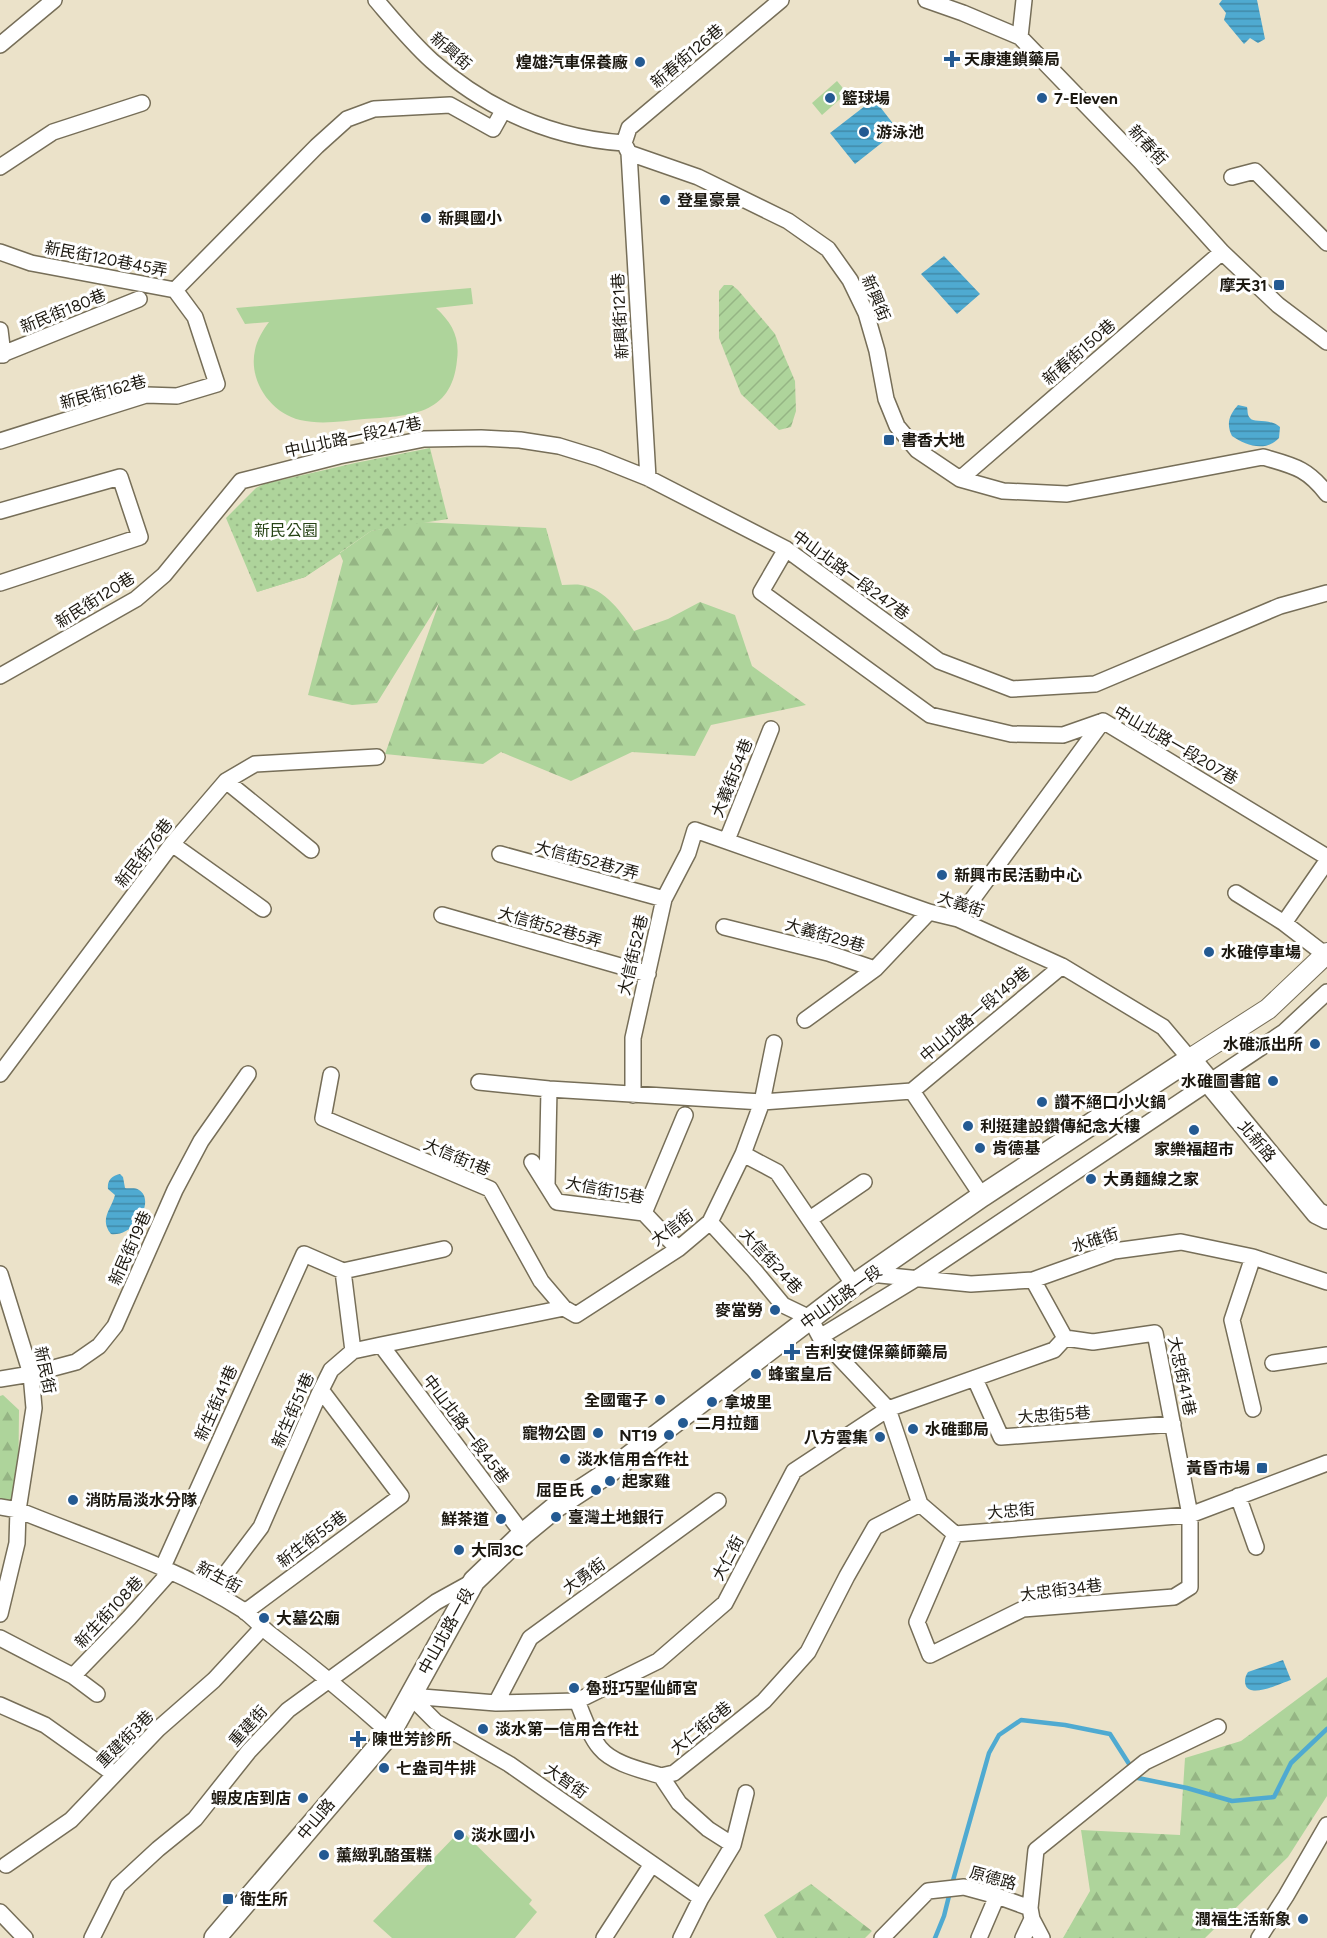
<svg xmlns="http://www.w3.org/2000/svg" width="1327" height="1938" font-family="Figtree,'Noto Sans TC',sans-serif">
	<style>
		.forest { fill: url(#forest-firs) }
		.park { fill: url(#park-dots) }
		.garden { fill: url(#garden-furrows) }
		.pitch { fill: #aed49b }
		.water { fill: url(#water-rules) }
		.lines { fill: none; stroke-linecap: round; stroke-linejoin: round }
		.stream { stroke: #4faad1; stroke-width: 4.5 }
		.minor-casing { stroke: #766e58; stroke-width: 18 }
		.tertiary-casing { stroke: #766e58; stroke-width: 22 }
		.secondary-casing { stroke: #766e58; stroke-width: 24 }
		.minor { stroke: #fff; stroke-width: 15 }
		.tertiary { stroke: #fff; stroke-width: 20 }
		.secondary { stroke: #fff; stroke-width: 21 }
		.poi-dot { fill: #245a92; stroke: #fff; stroke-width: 2 }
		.labels { text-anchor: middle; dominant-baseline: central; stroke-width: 6; stroke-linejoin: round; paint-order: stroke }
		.street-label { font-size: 16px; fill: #1c1810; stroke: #fff }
		.poi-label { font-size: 16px; font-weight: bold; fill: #1c1810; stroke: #fff; text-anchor: start }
		.park-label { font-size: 16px; fill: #264315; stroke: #fff }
	</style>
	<defs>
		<pattern id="forest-firs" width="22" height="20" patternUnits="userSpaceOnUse" patternTransform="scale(1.5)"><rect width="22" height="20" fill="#aed49b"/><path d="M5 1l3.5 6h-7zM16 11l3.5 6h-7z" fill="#95b584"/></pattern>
		<pattern id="park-dots" width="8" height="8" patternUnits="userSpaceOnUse" patternTransform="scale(1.5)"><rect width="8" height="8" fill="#aed49b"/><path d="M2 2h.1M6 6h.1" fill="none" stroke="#95b584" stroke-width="1.8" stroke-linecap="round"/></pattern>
		<pattern id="garden-furrows" width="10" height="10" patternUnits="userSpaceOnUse" patternTransform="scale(1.5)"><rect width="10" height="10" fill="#aed49b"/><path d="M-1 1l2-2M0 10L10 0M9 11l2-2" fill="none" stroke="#95b584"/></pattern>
		<pattern id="water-rules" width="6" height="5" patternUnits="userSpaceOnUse" patternTransform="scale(1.5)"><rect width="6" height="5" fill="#4faad1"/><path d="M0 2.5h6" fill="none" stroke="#4189a8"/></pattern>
	</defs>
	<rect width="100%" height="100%" fill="#ebe2c9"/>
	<!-- forest -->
	<path class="forest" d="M420 522 546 528 562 585C568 585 575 584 581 585 605 589 622 613 634 631L668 619 700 602 735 615 752 666 806 705 711 725 695 756 632 752 571 781 501 752 483 764 385 754 439 603 377 703 352 705 308 695 343 561 340 554 305 577 257 592 331 531 340 553 371 531Z
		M3 1395 19 1410 18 1507 0 1501V1396Z
		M1327 1677V1796L1288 1857 1205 1938H1063L1090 1891 1081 1830 1180 1835 1185 1758 1241 1741Z
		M811 1884 872 1931 865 1938H777L764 1915Z"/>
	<!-- park -->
	<path class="park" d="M430 448 448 519 371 531 305 577 257 592 226 518 256 488 264 484 355 463Z"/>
	<!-- garden -->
	<path class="garden" d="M724 285H732L738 290 775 334 795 381 796 411 791 427 779 430 741 394 719 338V291Z"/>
	<!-- pitch -->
	<path class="pitch" d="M837 81 847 93 822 115 812 103Z
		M471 288 473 304 436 308C452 323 460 337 457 360 452 416 408 416 364 419 344 421 321 425 300 420 271 413 248 381 255 350 257 340 263 330 269 322L245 324 236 308Z
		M461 1830 532 1900 529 1904 537 1912 515 1938H392L373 1921Z"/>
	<!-- water -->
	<path class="water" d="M1222 0H1257L1265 39 1258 43 1250 38 1244 44 1224 20 1226 13 1219 4Z
		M874 99 898 130 855 164 830 133Z
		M944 256 980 294 957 314 921 274Z
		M1238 405 1247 407C1248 411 1247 415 1250 418 1253 423 1270 418 1280 427L1279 438C1266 452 1246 446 1232 436 1226 424 1229 415 1238 405Z
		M120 1174 123 1177 125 1188C129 1189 135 1187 139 1190 156 1200 135 1237 111 1234 99 1219 111 1210 115 1195L108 1189C107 1181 111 1176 120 1174Z
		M1283 1660 1291 1680C1281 1683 1252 1698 1246 1686 1244 1681 1245 1677 1248 1672Z"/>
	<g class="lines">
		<!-- stream -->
		<path class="stream" d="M952 1884 989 1753 999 1735 1021 1720 1065 1725 1110 1734 1138 1778 1187 1788 1232 1801 1274 1797 1291 1763 1327 1729
			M935 1938 944 1916 950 1892"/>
		<!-- minor casing -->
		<g class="minor-casing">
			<path id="minor" d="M376 0C394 21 412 43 432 61 488 110 550 138 624 143
				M926 0 963 13 1020 37 1140 161 1222 252 1278 305 1327 342
				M1020 37 1024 0
				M0 45 54 0
				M624 143 629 153 698 177 788 221 828 249 850 280 866 313 877 351 886 399 897 426 917 450 960 479 1003 491 1067 494 1263 457C1294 466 1307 468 1327 494
				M624 143 629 128 781 0
				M629 153 648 478
				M0 167 53 132 142 103
				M1232 177 1255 171 1327 243
				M0 252 31 263 175 290 195 317 217 384 177 396 146 395 0 441
				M175 290 317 146 347 119 374 109 450 105 493 129 503 111
				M0 330 3 355
				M0 355 139 299
				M960 479 1222 252
				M0 511 120 477 140 537 0 583
				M786 549 761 592 930 715 1011 734 1063 735 1103 721 1327 857
				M0 676 136 599 164 575 241 481 339 456 424 439 481 438 520 440 559 446 598 458 648 478 786 549 939 661 1012 689 1095 684 1280 606 1327 593
				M226 781 311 850
				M727 840 771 729
				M172 844 263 909
				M500 854 664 899
				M1236 893 1284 923 1327 956
				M442 915 648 974
				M958 919 1103 721
				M1284 923 1327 861
				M724 927 828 953 875 969 929 912
				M805 1020 875 969
				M0 1074 172 844 226 781 255 764 377 757
				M331 1075 323 1118 490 1189 541 1281 564 1308
				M479 1082 549 1089 762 1102 774 1043
				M912 1091 1062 966
				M633 1095V1038L664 899 688 853 695 830 929 912 958 919 1062 966 1163 1027 1190 1059
				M743 1154 777 1172 854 1285
				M532 1162 557 1202 644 1213 678 1249
				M547 1185 549 1089
				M644 1213 685 1115
				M810 1219 864 1182
				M710 1222 754 1270 783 1305 810 1318 820 1337 888 1409 920 1504 955 1534 1190 1515 1327 1463
				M1253 1257 1232 1320 1253 1409
				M343 1271 444 1249
				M0 1274 31 1374 34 1408 18 1510 17 1543 0 1614
				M870 1274 971 1284 1033 1280 1114 1251 1181 1242 1253 1257 1327 1282
				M1033 1280 1065 1338
				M820 1337 917 1278 1284 1032 1327 992
				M381 1345 523 1534
				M1273 1363 1327 1355
				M0 1379 31 1374 76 1362 99 1346 115 1326 175 1190 201 1141 248 1074
				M975 1379 1001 1437 1173 1424
				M1238 1496 1256 1547
				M0 1507 18 1510C91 1540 176 1567 243 1610 253 1617 261 1627 270 1634 312 1666 351 1698 390 1733
				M955 1534 917 1622 930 1655 1023 1609 1174 1597 1190 1587V1515L1155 1333 1093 1342 1065 1338
				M162 1569 304 1254 343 1271 353 1351
				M212 1592 261 1527 319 1394 331 1370 353 1351 381 1345 564 1308 576 1315 678 1249 710 1222 743 1154 762 1102 912 1091 982 1196
				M245 1612 401 1496 321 1390
				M0 1638 73 1676 97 1694
				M73 1676 129 1618 170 1572
				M410 1696 496 1703 577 1701 658 1661 725 1603 794 1471 888 1409 1054 1350 1065 1338
				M410 1696 436 1722 509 1764 701 1898
				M577 1701C584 1717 589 1735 600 1748 613 1764 642 1770 661 1776
				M496 1703 530 1638 718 1501
				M0 1705 45 1725 114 1774
				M746 1793 733 1845 708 1829 679 1803 661 1776 674 1773 764 1701 808 1652 847 1576 875 1527 920 1504
				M6 1865 71 1820 158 1729 214 1680 262 1628
				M1030 1908 1036 1850 1145 1762 1218 1727
				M0 1912 25 1938
				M92 1938 118 1886 158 1849 195 1819 249 1751 288 1710 436 1602 474 1581
				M604 1938 652 1864
				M681 1938 701 1898 733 1845
				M882 1938 928 1891 964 1887 997 1896 1030 1908 1032 1919 1042 1938
				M979 1938 997 1896
				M1023 1938 1032 1919
				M1259 1938 1286 1896 1327 1825"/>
		</g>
		<!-- tertiary casing -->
		<g class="tertiary-casing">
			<path id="tertiary" d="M1190 1059 1268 1009 1327 953"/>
		</g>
		<!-- secondary casing -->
		<g class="secondary-casing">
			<path id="secondary" d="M215 1938 390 1733 474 1581 523 1534 557 1506 609 1472 854 1285 982 1196 1190 1059 1317 1213 1327 1218"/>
		</g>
		<!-- minor -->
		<use href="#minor" class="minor"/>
		<!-- tertiary -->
		<use href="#tertiary" class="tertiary"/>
		<!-- secondary -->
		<use href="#secondary" class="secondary"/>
	</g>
	<!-- markers -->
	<g class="poi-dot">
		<path d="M949 50h6v6h6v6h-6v6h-6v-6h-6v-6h6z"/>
		<circle cx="640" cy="62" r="6"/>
		<circle cx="830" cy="98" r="6"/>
		<circle cx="1042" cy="98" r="6"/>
		<circle cx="864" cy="132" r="6"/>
		<circle cx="665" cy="200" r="6"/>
		<circle cx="426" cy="218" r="6"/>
		<rect x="1273" y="279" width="12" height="12" rx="3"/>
		<rect x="883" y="434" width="12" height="12" rx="3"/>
		<circle cx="942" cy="875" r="6"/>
		<circle cx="1209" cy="952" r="6"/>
		<circle cx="1315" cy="1044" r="6"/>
		<circle cx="1273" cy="1081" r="6"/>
		<circle cx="1042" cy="1102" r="6"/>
		<circle cx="968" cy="1126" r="6"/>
		<circle cx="1194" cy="1130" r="6"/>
		<circle cx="980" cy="1148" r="6"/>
		<circle cx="1091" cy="1179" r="6"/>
		<circle cx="775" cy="1310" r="6"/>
		<path d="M789 1343h6v6h6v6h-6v6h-6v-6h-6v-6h6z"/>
		<circle cx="756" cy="1374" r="6"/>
		<circle cx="660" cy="1400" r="6"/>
		<circle cx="712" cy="1402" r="6"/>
		<circle cx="683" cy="1423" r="6"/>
		<circle cx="913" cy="1429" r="6"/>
		<circle cx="598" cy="1433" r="6"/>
		<circle cx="669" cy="1435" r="6"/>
		<circle cx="880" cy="1437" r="6"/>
		<circle cx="565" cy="1459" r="6"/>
		<rect x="1256" y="1462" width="12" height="12" rx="3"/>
		<circle cx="610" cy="1481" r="6"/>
		<circle cx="596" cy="1490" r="6"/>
		<circle cx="73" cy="1500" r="6"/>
		<circle cx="556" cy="1517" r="6"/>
		<circle cx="501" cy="1519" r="6"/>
		<circle cx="459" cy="1550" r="6"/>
		<circle cx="264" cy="1618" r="6"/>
		<circle cx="574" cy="1688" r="6"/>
		<circle cx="483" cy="1729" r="6"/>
		<path d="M355 1730h6v6h6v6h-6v6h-6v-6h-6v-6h6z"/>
		<circle cx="384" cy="1768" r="6"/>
		<circle cx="303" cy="1798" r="6"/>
		<circle cx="459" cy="1835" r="6"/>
		<circle cx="324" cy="1855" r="6"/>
		<rect x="222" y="1893" width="12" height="12" rx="3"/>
		<circle cx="1303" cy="1919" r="6"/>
	</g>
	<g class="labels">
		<!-- street labels -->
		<g class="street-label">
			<text transform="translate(451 51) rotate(41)">新興街</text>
			<text transform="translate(687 56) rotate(-40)">新春街126巷</text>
			<text transform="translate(1148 145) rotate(47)">新春街</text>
			<text transform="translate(106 259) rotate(11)">新民街120巷45弄</text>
			<text transform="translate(876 298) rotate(67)">新興街</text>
			<text transform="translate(63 311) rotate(-22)">新民街180巷</text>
			<text transform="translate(620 316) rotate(-93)">新興街121巷</text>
			<text transform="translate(1079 352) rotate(-41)">新春街150巷</text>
			<text transform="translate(103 392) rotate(-15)">新民街162巷</text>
			<text transform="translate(353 437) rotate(-12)">中山北路一段247巷</text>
			<text transform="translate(851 575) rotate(36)">中山北路一段247巷</text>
			<text transform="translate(95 600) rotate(-32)">新民街120巷</text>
			<text transform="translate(1176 745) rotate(30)">中山北路一段207巷</text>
			<text transform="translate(732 778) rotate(-68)">大義街54巷</text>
			<text transform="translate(144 853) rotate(-52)">新民街76巷</text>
			<text transform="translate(587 860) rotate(15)">大信街52巷7弄</text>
			<text transform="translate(961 904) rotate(19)">大義街</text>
			<text transform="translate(550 927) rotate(16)">大信街52巷5弄</text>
			<text transform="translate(825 935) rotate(16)">大義街29巷</text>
			<text transform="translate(633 955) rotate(-77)">大信街52巷</text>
			<text transform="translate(975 1014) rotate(-40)">中山北路一段149巷</text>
			<text transform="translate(1257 1141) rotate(50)">北新路</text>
			<text transform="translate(457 1157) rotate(23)">大信街1巷</text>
			<text transform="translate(605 1190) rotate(11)">大信街15巷</text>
			<text transform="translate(672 1228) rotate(-37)">大信街</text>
			<text transform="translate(1095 1240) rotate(-17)">水碓街</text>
			<text transform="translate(130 1248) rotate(-66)">新民街19巷</text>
			<text transform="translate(771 1261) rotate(47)">大信街24巷</text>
			<text transform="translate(841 1297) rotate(-36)">中山北路一段</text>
			<text transform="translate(45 1370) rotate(78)">新民街</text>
			<text transform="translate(1182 1376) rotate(78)">大忠街41巷</text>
			<text transform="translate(216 1403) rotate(-66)">新生街41巷</text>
			<text transform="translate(293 1410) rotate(-66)">新生街51巷</text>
			<text transform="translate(1054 1415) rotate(-4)">大忠街5巷</text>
			<text transform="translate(466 1429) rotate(53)">中山北路一段45巷</text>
			<text transform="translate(1011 1511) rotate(-5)">大忠街</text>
			<text transform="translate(312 1539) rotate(-37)">新生街55巷</text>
			<text transform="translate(728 1558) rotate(-62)">大仁街</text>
			<text transform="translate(584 1576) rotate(-36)">大勇街</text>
			<text transform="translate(219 1577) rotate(28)">新生街</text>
			<text transform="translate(1061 1590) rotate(-7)">大忠街34巷</text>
			<text transform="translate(109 1612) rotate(-47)">新生街108巷</text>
			<text transform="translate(446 1631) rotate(-61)">中山北路一段</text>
			<text transform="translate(248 1726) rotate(-48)">重建街</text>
			<text transform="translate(701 1728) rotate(-39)">大仁街6巷</text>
			<text transform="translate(125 1739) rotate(-45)">重建街3巷</text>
			<text transform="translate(566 1781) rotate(35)">大智街</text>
			<text transform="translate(316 1819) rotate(-50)">中山路</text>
			<text transform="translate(993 1878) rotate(15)">原德路</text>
		</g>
		<!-- poi labels -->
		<g class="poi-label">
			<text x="964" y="59">天康連鎖藥局</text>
			<text x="628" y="62" text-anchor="end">煌雄汽車保養廠</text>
			<text x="842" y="98">籃球場</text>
			<text x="1054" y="98">7-Eleven</text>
			<text x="876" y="132">游泳池</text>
			<text x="677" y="200">登星豪景</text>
			<text x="438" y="218">新興國小</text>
			<text x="1267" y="285" text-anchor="end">摩天31</text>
			<text x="901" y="440">書香大地</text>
			<text x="954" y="875">新興市民活動中心</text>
			<text x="1221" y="952">水碓停車場</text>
			<text x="1303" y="1044" text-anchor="end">水碓派出所</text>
			<text x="1261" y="1081" text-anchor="end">水碓圖書館</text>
			<text x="1054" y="1102">讚不絕口小火鍋</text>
			<text x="980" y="1126">利挺建設鑽傳紀念大樓</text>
			<text x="992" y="1148">肯德基</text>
			<text x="1194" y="1149" text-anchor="middle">家樂福超市</text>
			<text x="1103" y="1179">大勇麵線之家</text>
			<text x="763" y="1310" text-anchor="end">麥當勞</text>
			<text x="804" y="1352">吉利安健保藥師藥局</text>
			<text x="768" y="1374">蜂蜜皇后</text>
			<text x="648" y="1400" text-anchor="end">全國電子</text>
			<text x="724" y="1402">拿坡里</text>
			<text x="695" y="1423">二月拉麵</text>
			<text x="925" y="1429">水碓郵局</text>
			<text x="586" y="1433" text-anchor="end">寵物公園</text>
			<text x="657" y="1435" text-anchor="end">NT19</text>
			<text x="868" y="1437" text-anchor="end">八方雲集</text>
			<text x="577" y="1459">淡水信用合作社</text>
			<text x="1250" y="1468" text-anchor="end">黃昏市場</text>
			<text x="622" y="1481">起家雞</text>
			<text x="584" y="1490" text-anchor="end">屈臣氏</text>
			<text x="85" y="1500">消防局淡水分隊</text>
			<text x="568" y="1517">臺灣土地銀行</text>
			<text x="489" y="1519" text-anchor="end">鮮茶道</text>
			<text x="471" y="1550">大同3C</text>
			<text x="276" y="1618">大墓公廟</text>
			<text x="586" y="1688">魯班巧聖仙師宮</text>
			<text x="495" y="1729">淡水第一信用合作社</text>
			<text x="372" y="1739">陳世芳診所</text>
			<text x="396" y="1768">七盎司牛排</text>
			<text x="291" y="1798" text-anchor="end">蝦皮店到店</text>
			<text x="471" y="1835">淡水國小</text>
			<text x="336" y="1855">薰緻乳酪蛋糕</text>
			<text x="240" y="1899">衛生所</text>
			<text x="1291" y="1919" text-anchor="end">潤福生活新象</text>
		</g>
		<!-- park labels -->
		<g class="park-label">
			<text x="286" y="530">新民公園</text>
		</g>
	</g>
</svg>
